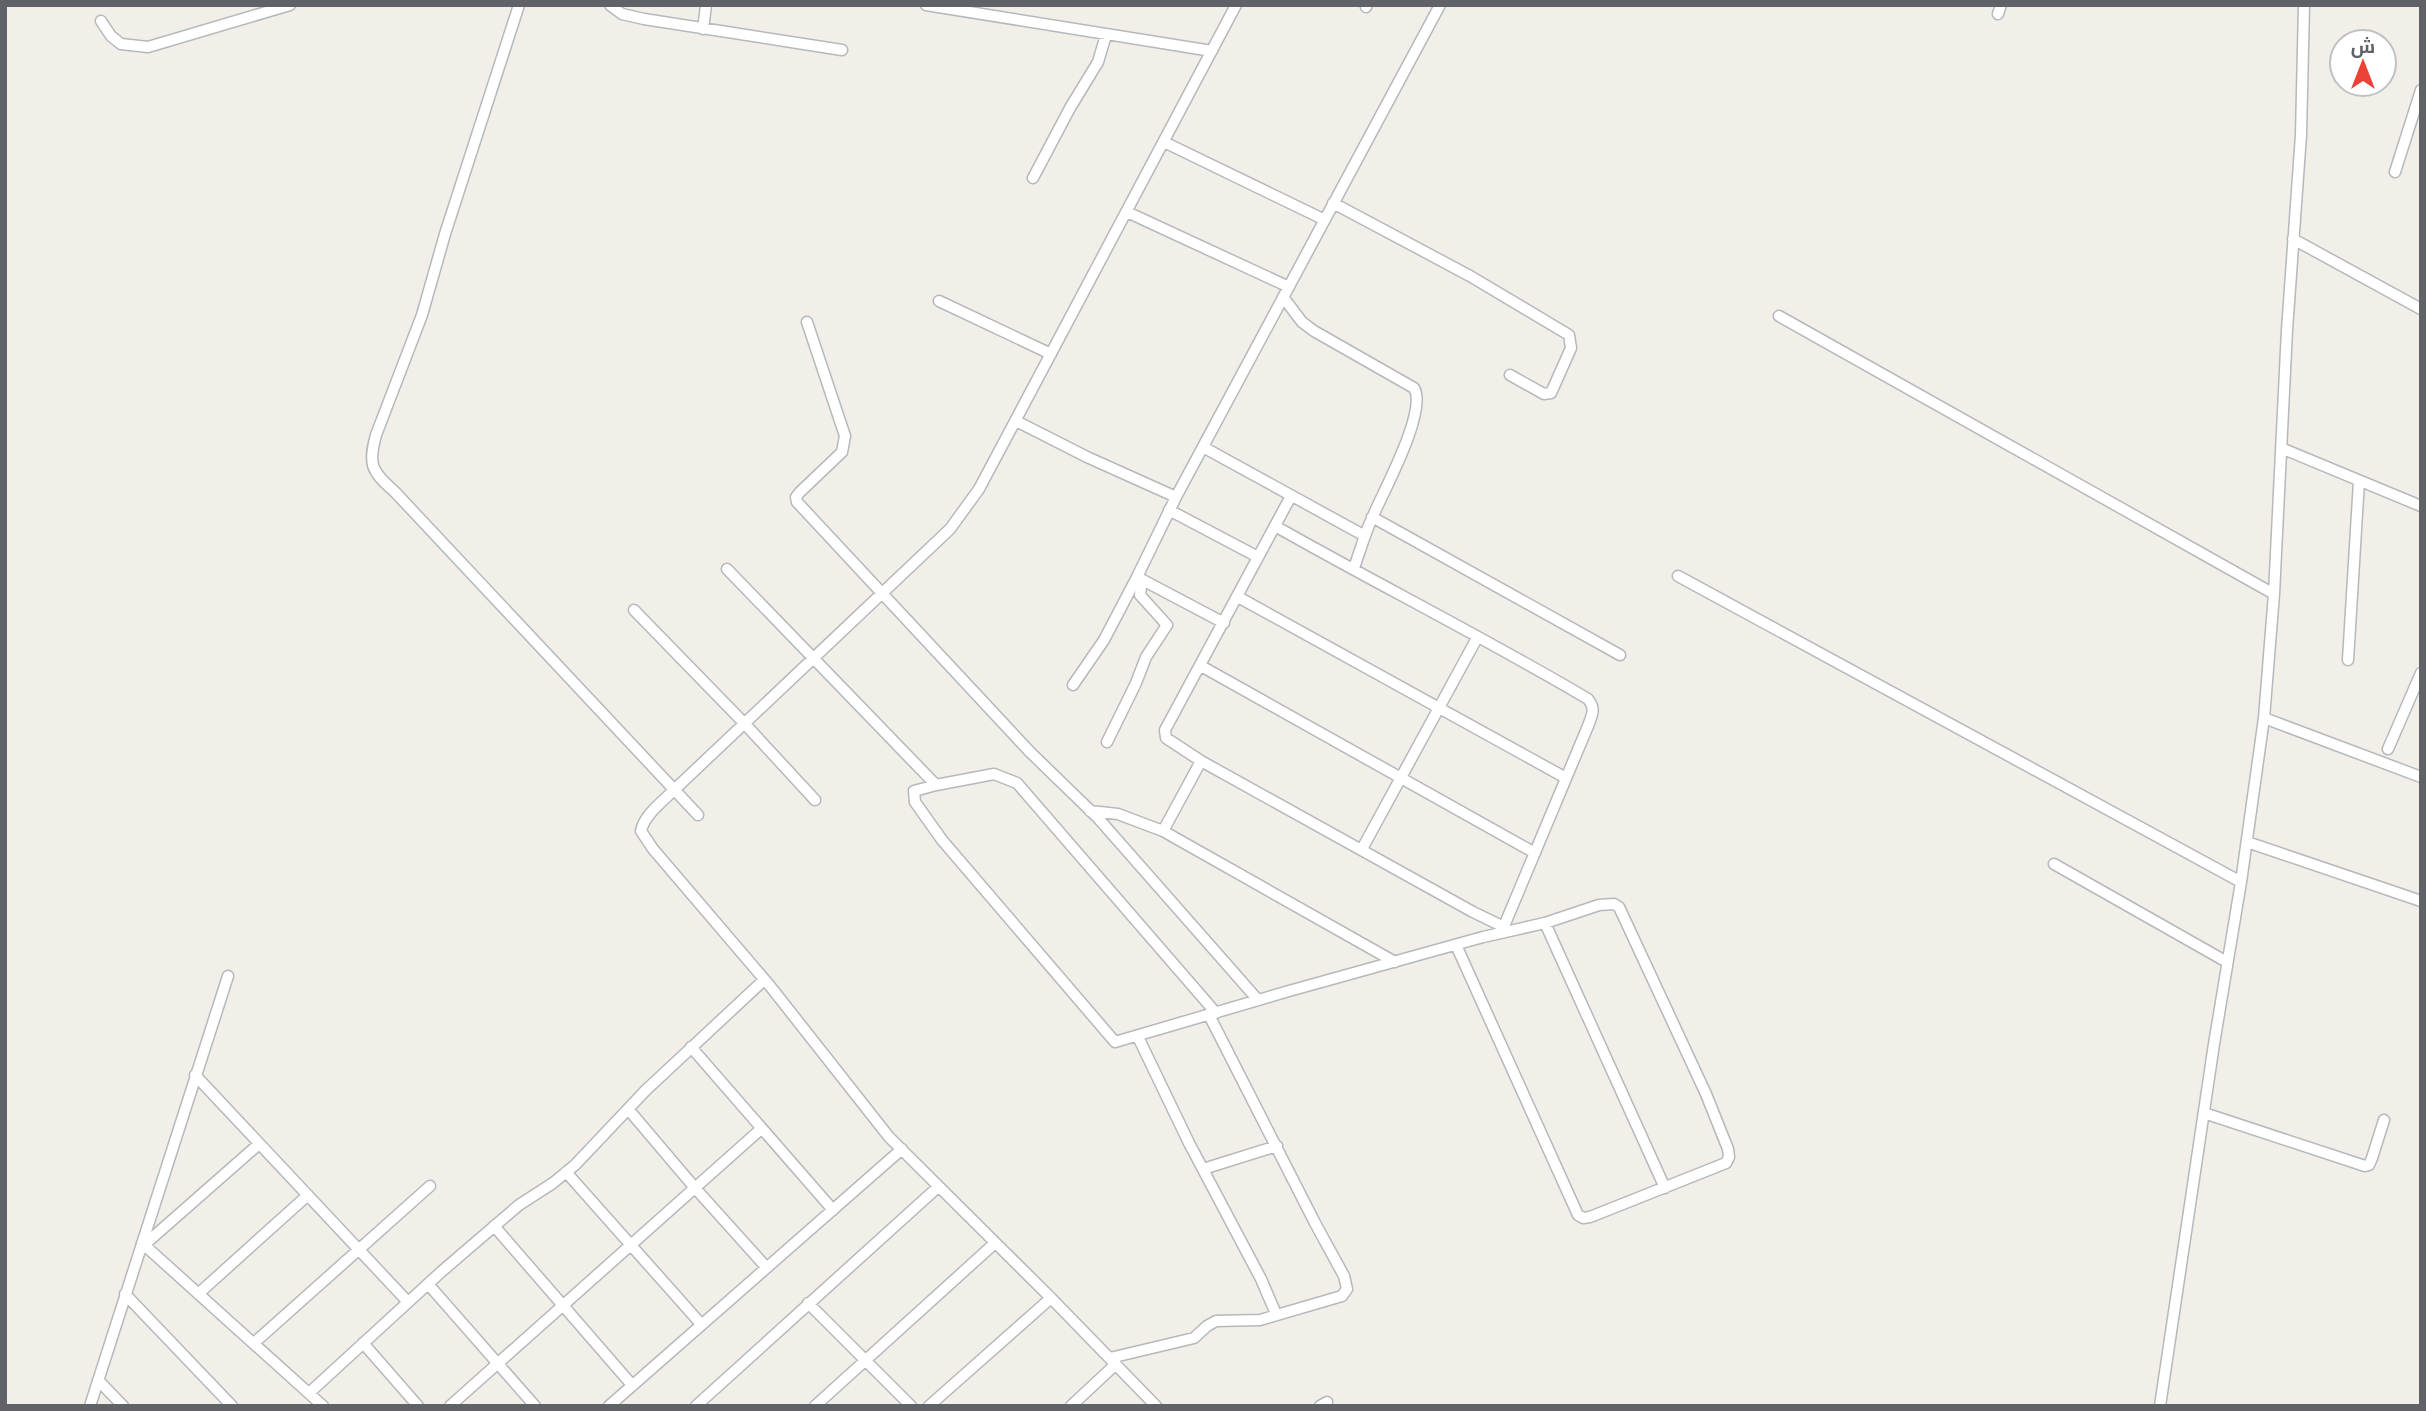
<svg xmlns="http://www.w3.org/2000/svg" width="2426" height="1411" font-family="'PT Sans',Cairo,sans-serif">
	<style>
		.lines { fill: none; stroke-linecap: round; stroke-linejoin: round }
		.street-casing { stroke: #b5b8bc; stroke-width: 13 }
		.street { stroke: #fff; stroke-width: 10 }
	</style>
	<rect width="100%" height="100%" fill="#f1efe8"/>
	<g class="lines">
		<!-- street casing -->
		<g class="street-casing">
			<path id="street" d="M519 5 445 234 422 315 376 435C368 464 371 471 394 491L698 815
				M610 5 622 14 644 19 842 50
				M926 5 1212 51
				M1366 7 1367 5
				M1998 14 2001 5
				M101 21 111 36 121 44 148 47 290 5
				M703 29 706 5
				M1164 142 1325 220
				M2395 172 2421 90
				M1033 178 1070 108 1098 62 1106 35
				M1333 203 1470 276 1569 335 1571 348 1551 393 1544 394 1510 375
				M1127 212 1289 287
				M2293 239 2421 309
				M1283 297 1302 322 1314 331 1414 388C1428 411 1383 492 1373 516 1365 533 1360 551 1354 568
				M939 301 1051 354
				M1779 316 2274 594
				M807 322 845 436 842 452 800 492 796 497 797 502 1030 752 1098 818 1258 1000
				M1016 421 1087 457 1176 497
				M1203 447 1365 536
				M2281 448 2421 506
				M1291 496 1165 730 1166 738 1201 761 1473 912 1504 927
				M1169 510 1258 557
				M1372 517 1620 655
				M1275 526C1379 585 1485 638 1588 699 1596 709 1592 715 1588 726L1502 931
				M727 569 936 785
				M1678 576 2241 882
				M1238 597 1566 778
				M634 610 744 723 815 800
				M1224 623 1137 577 1176 497 1440 5
				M2348 660 2359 481
				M1201 666 1535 853
				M1073 685 1104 640 1137 577
				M2264 718 2421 777
				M1107 742 1136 683 1146 657 1167 625 1140 595 1142 580
				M2388 749 2421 673
				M1201 761 1163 831 1395 962
				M1090 811 1118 814 1163 831
				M2247 842 2421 901
				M1362 849 1477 638
				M2054 864 2227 962
				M1545 923 1665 1188
				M1216 1013 1017 783 994 774 936 785 914 791 915 802 942 840 1115 1042 1289 991 1483 937 1545 923 1599 905 1614 904 1619 907 1706 1094 1728 1149 1729 1157 1726 1163 1590 1217 1583 1218 1578 1215 1456 945
				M1138 1037 1189 1143 1261 1279 1276 1314
				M691 1047 833 1210
				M195 1075 408 1302
				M628 1109 695 1188 766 1267
				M2204 1113 2365 1166 2369 1165 2372 1158 2384 1120
				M1203 1169 1277 1146
				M566 1172 701 1324
				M494 1226 632 1385
				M142 1243 323 1406
				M144 1245 259 1144
				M428 1284 535 1406
				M125 1294 232 1406
				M198 1294 308 1195
				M808 1303 911 1406
				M254 1343 430 1186
				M363 1343 418 1406
				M1110 1358 1194 1338 1207 1326 1216 1321 1260 1320 1342 1296 1347 1289 1344 1276 1315 1223 1209 1015
				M98 1380 123 1406
				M309 1393 441 1272 519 1205 553 1183 575 1165 646 1090 764 980
				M90 1406 228 976
				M450 1406 761 1129
				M609 1406 902 1149
				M696 1406 938 1187
				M815 1406 995 1243
				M929 1406 1051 1298
				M1071 1406 1116 1364
				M1156 1406 1051 1298 889 1137 770 986 653 849 641 831C644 815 663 801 674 790L950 529 979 489 1236 5
				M1320 1406 1327 1402
				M2160 1406 2214 1044 2241 882 2264 718 2274 594 2287 330 2301 135 2304 5"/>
		</g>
		<!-- street -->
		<use href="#street" class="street"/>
	</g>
	<!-- border -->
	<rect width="2426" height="1411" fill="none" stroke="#5f6368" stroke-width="14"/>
	<!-- north arrow -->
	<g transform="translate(2363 63)"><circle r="33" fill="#ffffff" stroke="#bfc1c3" stroke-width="2"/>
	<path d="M0-5L12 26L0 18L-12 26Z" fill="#ea4335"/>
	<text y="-10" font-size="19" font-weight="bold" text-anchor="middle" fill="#5f6368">ش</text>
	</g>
</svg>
